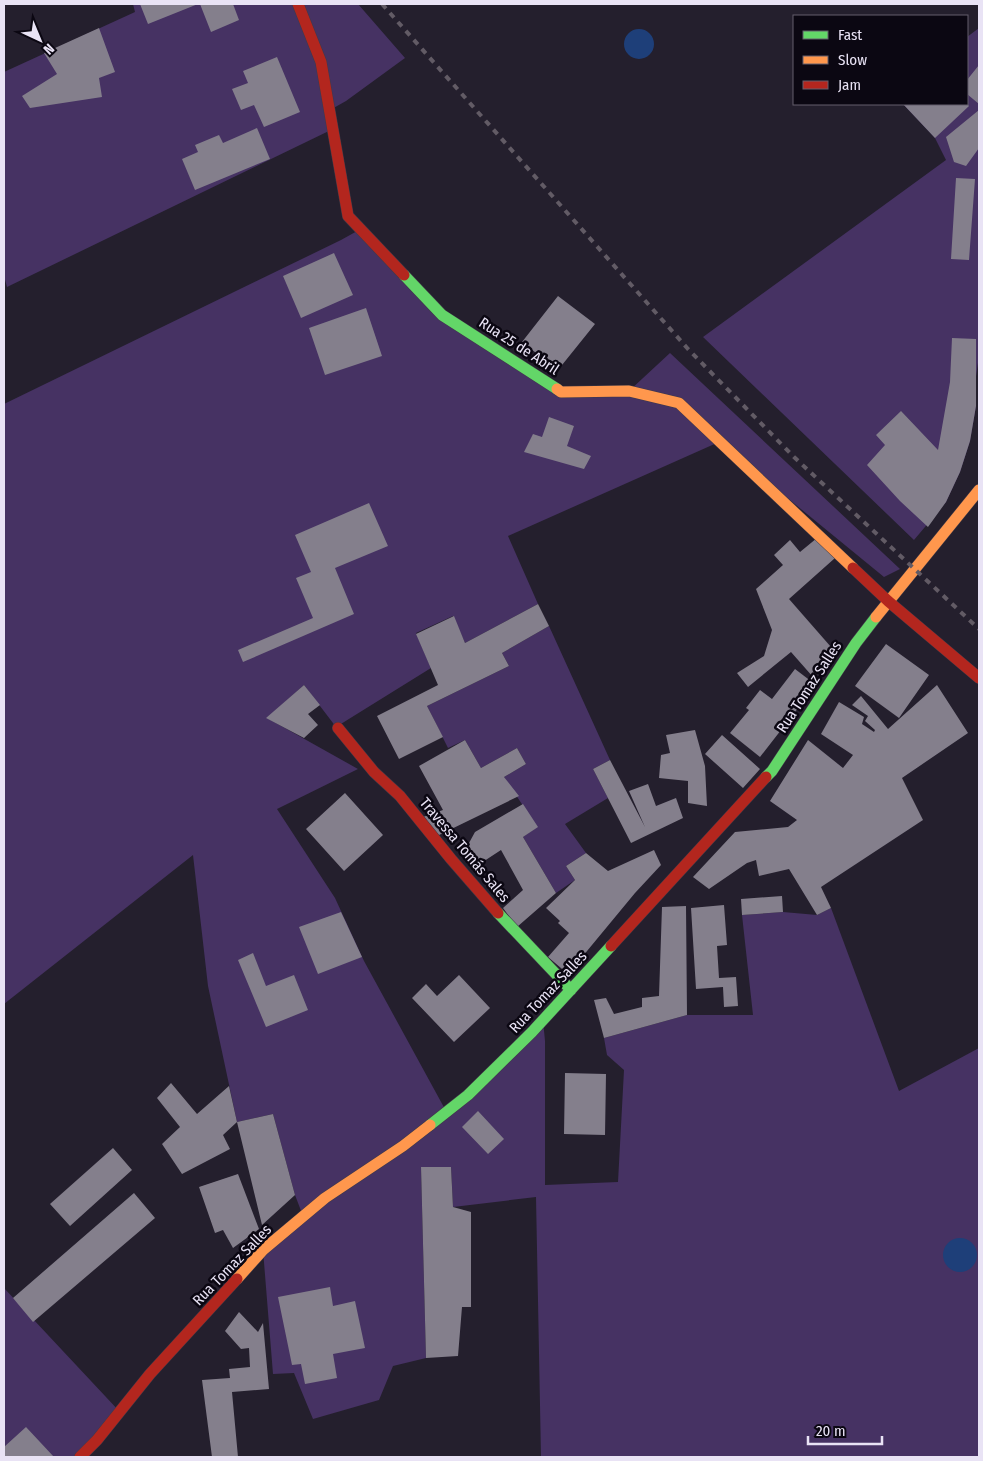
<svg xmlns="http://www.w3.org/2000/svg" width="983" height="1461" font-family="'Fira Sans Condensed',sans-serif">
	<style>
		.green { fill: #463263 }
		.water { fill: #1e3f79 }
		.building { fill: #847f8c }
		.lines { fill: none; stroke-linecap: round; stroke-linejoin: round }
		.fast-casing { stroke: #403b48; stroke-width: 12 }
		.slow-casing { stroke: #403b48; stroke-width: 12 }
		.jam-casing { stroke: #403b48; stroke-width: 12 }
		.fast { stroke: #63d668; stroke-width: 11 }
		.slow { stroke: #ff974d; stroke-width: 11 }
		.jam { stroke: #b3261e; stroke-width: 11 }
		.rail { stroke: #625b65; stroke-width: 4; stroke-dasharray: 6 6; stroke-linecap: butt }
		.labels { text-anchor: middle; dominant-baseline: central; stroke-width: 5; stroke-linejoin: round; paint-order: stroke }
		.street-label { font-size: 15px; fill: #e9e3f5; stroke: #0b0712 }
	</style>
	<rect width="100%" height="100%" fill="#241f2d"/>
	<!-- green -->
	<path class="green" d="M133 4H358L405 58 346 101 330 110 333 129 7 287 4 276V72L135 12Z
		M979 28V356L975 383 976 406 970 441 960 472 946 502 914 540 703 337 946 160 935 138 903 104H967V37Z
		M359 230 442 315 561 392 629 391 670 353 900 569 884 577 719 442 508 536 538 604 465 643 453 616 416 633 431 668 336 727 304 685 267 718 358 769 277 809 335 898 364 961 446 1111 543 1020 545 1041V1185L618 1182 624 1070 607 1055 604 1038 687 1015H753L742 915 783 912 817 915 831 908 899 1091 979 1048V1457H541L536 1197 453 1207 451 1167H421L426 1358 393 1366 379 1400 313 1419 294 1373 273 1374 263 1250 303 1216 295 1195 273 1114 237 1122 208 986 193 855 4 1004V404L341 240Z
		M549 626 610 760 593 769 608 798 565 824 586 853 566 866 575 880 556 893 523 837 537 827 504 777 526 764 517 748 481 768 465 740 448 748 427 706 509 666 502 653Z
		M4 1288 120 1412 80 1457H4Z"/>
	<!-- water -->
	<path class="water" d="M624 44a15 15 0 1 1 30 0a15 15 0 1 1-30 0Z
		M943 1255a17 17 0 1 1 34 0a17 17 0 1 1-34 0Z"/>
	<!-- building -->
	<path class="building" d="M140 4H198L148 24Z
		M200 4H233L239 20 211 32Z
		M99 28 115 72 99 78 102 97 30 108 22 96 57 74 44 53Z
		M277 57 300 112 264 127 254 105 241 110 232 89 248 83 243 71Z
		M979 65V104L967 94V80Z
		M903 104H967L969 106 935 138Z
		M979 110V148L966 166 954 162 946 137Z
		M257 128 270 159 195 190 182 159 198 152 195 145 219 135 223 143Z
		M956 178 975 179 969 260 951 259Z
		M334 253 353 295 301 318 283 276Z
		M558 296 595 324 558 370 522 342Z
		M366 308 382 356 325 375 309 328Z
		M952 338 976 339V406L970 441 960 472 946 502 928 527 900 501 867 465 885 445 876 435 901 411 938 450 950 382Z
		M549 417 574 426 567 446 591 456 584 469 524 452 533 434 542 437Z
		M369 503 388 546 335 568 354 614 243 662 238 650 313 618 296 578 311 572 295 535Z
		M817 538 835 558 789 599 838 655 813 677 791 652 748 687 737 673 764 656 772 630 756 589 783 565 774 555 790 540 800 552Z
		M538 604 549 626 502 653 509 666 427 706 443 737 399 759 377 716 438 685 416 634 454 616 465 643Z
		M886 644 929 675 899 718 855 686Z
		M795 669 816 685 760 757 730 733 749 710 746 708 760 690 772 699Z
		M304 685 320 705 308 714 318 725 304 738 266 718Z
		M937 685 968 733 902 778 923 820 821 887 831 908 817 915 789 869 759 876 756 860 747 863 709 889 693 877 735 832 788 827 797 820 770 801 808 740 843 768 853 755 821 734 839 702 864 717 862 724 874 732 875 730 865 721 868 716 852 705 861 696 888 729Z
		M695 730 705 766 707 806 688 803V781L659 778 661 755 670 753 666 735Z
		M722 735 760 769 743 788 705 754Z
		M465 740 481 768 517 748 526 764 504 777 519 796 437 836 423 817 443 810 419 766Z
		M610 760 645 827 629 791 648 784 656 806 676 798 683 818 631 843 593 769Z
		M345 793 383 835 344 871 306 829Z
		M523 804 538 827 523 837 556 893 517 927 503 908 523 890 501 850 472 869 463 854 475 832Z
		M654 850 661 865 635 893 568 974 548 957 569 933 558 923 560 921 546 908 575 880 566 866 586 853 608 871Z
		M782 896 783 912 742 915 741 899Z
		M724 905 727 945 717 946 719 978 736 977 738 1006 724 1007 723 987 696 989 691 908Z
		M686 906 687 1015 604 1038 594 1000 606 998 614 1014 642 1007V998L659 996 662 907Z
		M341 912 362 957 318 974 299 927Z
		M253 953 266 986 294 975 308 1010 266 1027 238 960Z
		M459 975 490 1008 454 1042 412 998 426 984 437 996Z
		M565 1073 606 1074 605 1135 564 1134Z
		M171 1083 197 1114 229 1086 237 1122 223 1135 230 1149 182 1174 162 1144 180 1127 157 1098Z
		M478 1111 504 1139 488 1154 462 1127Z
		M273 1114 295 1195 262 1225 237 1122Z
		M113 1148 132 1170 70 1226 50 1204Z
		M421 1167H451L453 1207 471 1212V1307H462L458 1356 426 1358Z
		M238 1174 259 1229 233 1248 223 1230 215 1233 199 1187Z
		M134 1193 155 1218 33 1322 13 1298Z
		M330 1287 333 1306 355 1301 365 1348 333 1354 337 1378 305 1384 301 1364 292 1365 278 1297Z
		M239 1312 258 1332 263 1323 269 1389 232 1392 238 1457H212L202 1380 230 1378 229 1369 250 1367 249 1348 241 1349 225 1331Z
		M26 1427 54 1457H4V1447Z"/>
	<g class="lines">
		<!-- fast casing -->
		<g class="fast-casing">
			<path id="fast" d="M404 275 442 315 557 389
				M766 777 772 771 856 643 876 617
				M498 913 571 990
				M430 1125 468 1095 532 1032 611 946"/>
		</g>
		<!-- slow casing -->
		<g class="slow-casing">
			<path id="slow" d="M557 389 561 392 629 391 679 403 853 568
				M876 617 979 490
				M237 1279 263 1250 325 1198 403 1146 430 1125"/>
		</g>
		<!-- jam casing -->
		<g class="jam-casing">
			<path id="jam" d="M298 4 321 62 348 216 404 275
				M853 568 888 601 979 678
				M338 728 374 772 400 796 451 859 498 913
				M611 946 766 777
				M80 1457 97 1440 150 1374 237 1279"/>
		</g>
		<!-- fast -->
		<use href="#fast" class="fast"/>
		<!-- slow -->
		<use href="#slow" class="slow"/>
		<!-- jam -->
		<use href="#jam" class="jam"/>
		<!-- rail -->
		<path class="rail" d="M382 4 688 349 794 457 979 629"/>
	</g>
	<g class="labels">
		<!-- street labels -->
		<g class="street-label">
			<text transform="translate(519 346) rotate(33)">Rua 25 de Abril</text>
			<text transform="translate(809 687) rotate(-57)">Rua Tomaz Salles</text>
			<text transform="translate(465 850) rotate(50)">Travessa Tomás Sales</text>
			<text transform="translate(548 992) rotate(-47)">Rua Tomaz Salles</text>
			<text transform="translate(232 1265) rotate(-46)">Rua Tomaz Salles</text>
		</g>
	</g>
	<!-- border -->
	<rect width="983" height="1461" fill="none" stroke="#e9e3f5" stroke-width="10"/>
	<!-- legend -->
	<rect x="793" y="15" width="175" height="90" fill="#0b0712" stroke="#645f6d"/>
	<rect x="803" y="31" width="25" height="8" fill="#63d668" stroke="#645f6d"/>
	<text x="838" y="40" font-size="15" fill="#e9e3f5">Fast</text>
	<rect x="803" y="56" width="25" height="8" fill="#ff974d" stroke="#645f6d"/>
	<text x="838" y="65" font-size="15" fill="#e9e3f5">Slow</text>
	<rect x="803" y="81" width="25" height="8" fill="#b3261e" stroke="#645f6d"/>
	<text x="838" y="90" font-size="15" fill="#e9e3f5">Jam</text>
	<!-- north arrow -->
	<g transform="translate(40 40) rotate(136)" stroke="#0b0712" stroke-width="4" paint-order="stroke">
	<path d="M0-4L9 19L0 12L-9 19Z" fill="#e9e3f5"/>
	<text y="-8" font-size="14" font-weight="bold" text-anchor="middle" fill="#e9e3f5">N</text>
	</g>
	<!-- scale -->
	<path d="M808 1436v8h74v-8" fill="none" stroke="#e9e3f5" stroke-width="2.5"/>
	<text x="816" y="1436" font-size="15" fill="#e9e3f5" stroke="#0b0712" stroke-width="4" paint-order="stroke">20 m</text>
</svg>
